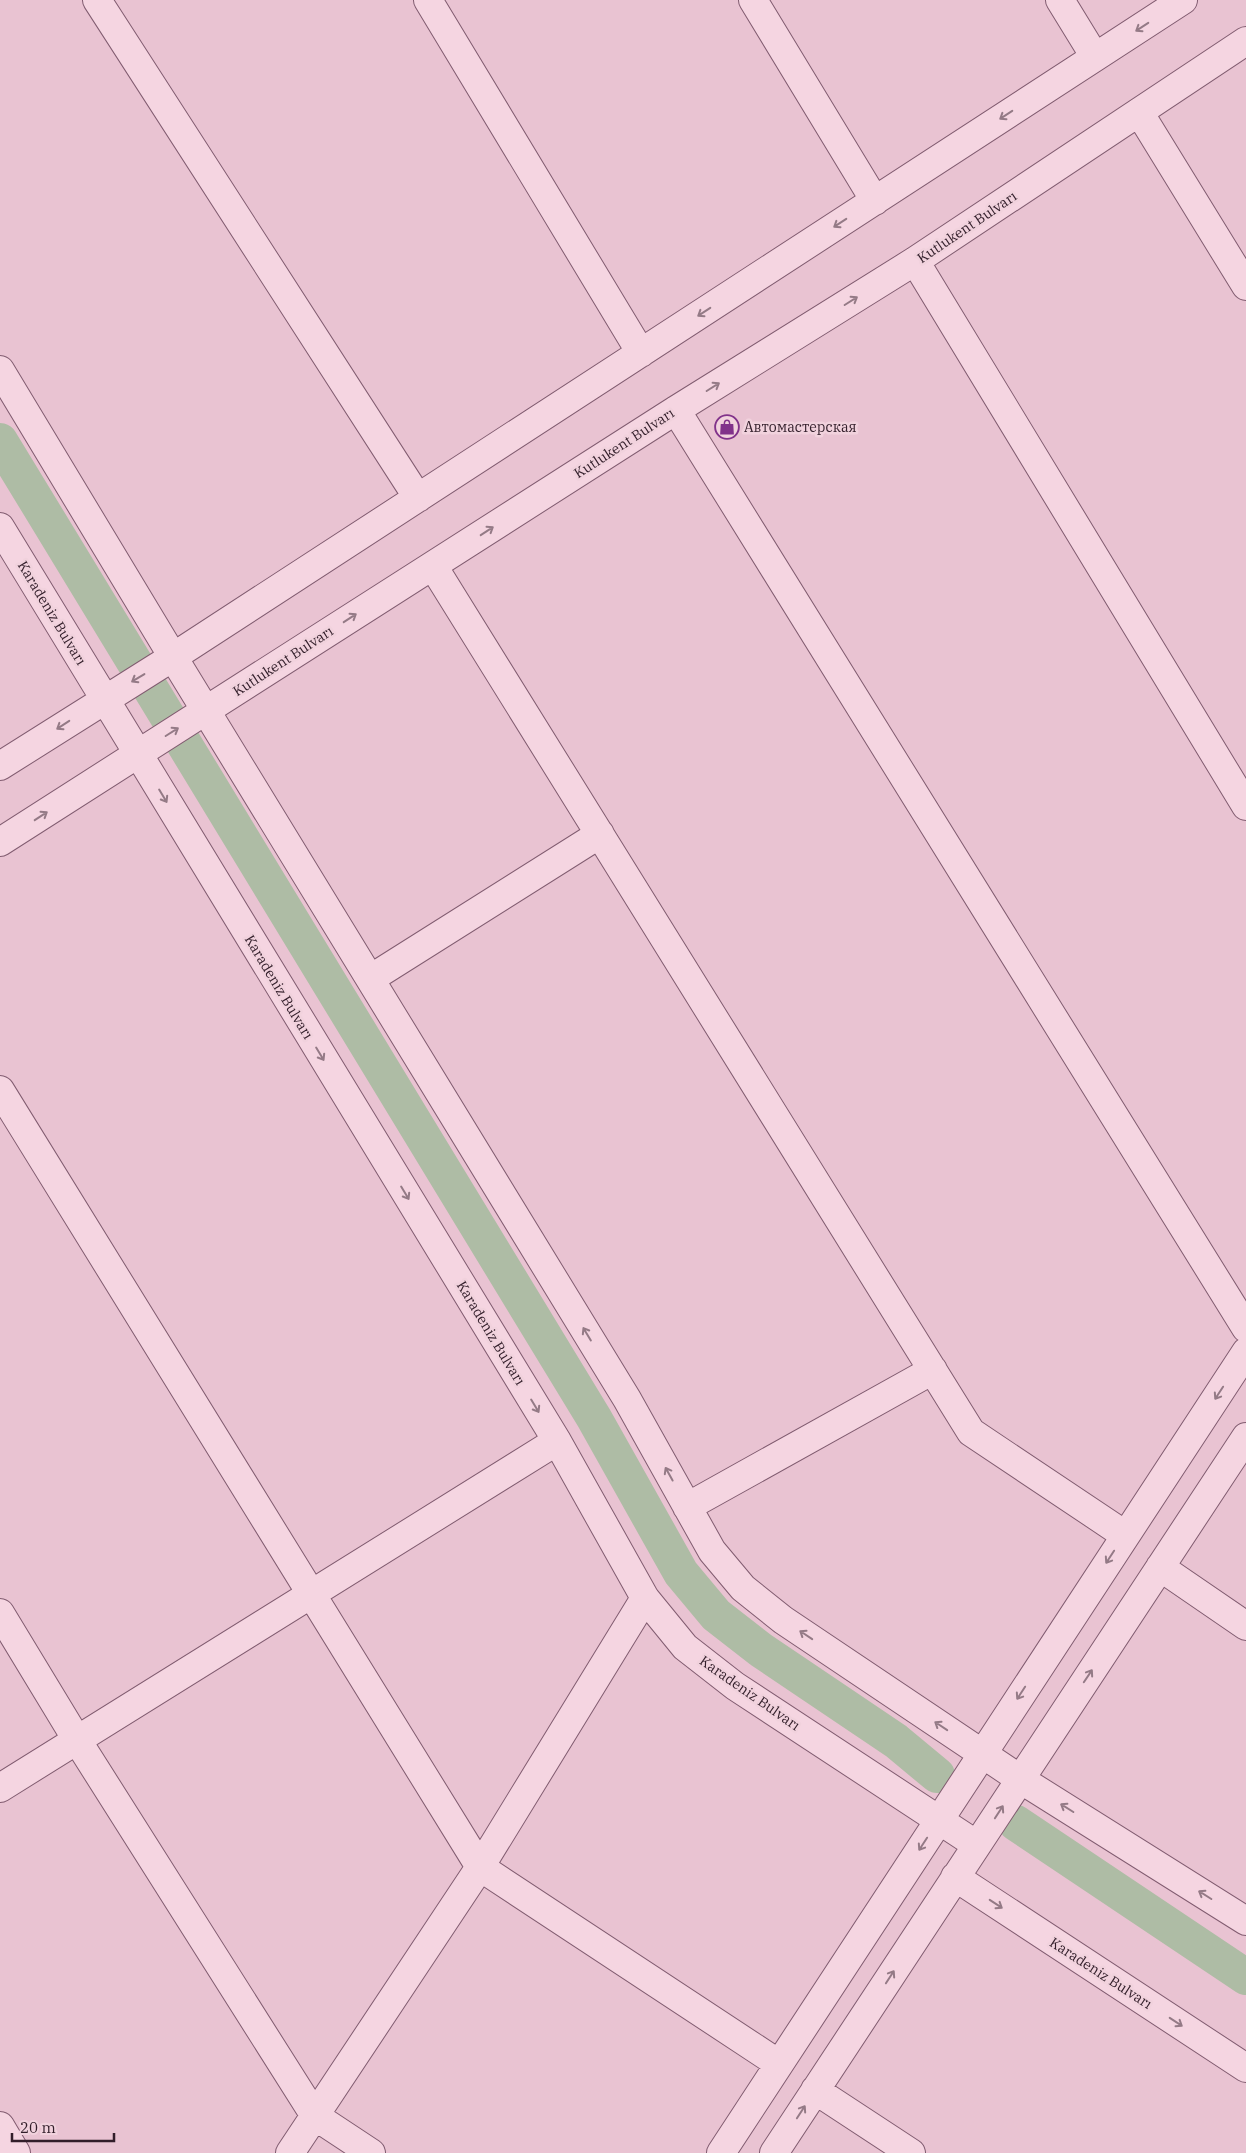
<svg xmlns="http://www.w3.org/2000/svg" width="1246" height="2153" font-family="'IBM Plex Serif',serif">
	<style>
		.lines { fill: none; stroke-linecap: round; stroke-linejoin: round }
		.canal { stroke: #aebca5; stroke-width: 36 }
		.minor-casing { stroke: #815c70; stroke-width: 30 }
		.minor { stroke: #f5d5e1; stroke-width: 28 }
		.oneway { stroke: #947a86 }
		.labels { text-anchor: middle; dominant-baseline: central; stroke-width: 5; stroke-linejoin: round; paint-order: stroke }
		.street-label { font-size: 14px; fill: #321e2a; stroke: #f1d2dd }
		.poi-label { font-size: 14px; fill: #321e2a; stroke: #f1d2dd; text-anchor: start }
	</style>
	<rect width="100%" height="100%" fill="#e9c3d2"/>
	<g class="lines">
		<!-- canal -->
		<path class="canal" d="M0 441 594 1418 681 1573 716 1615 761 1650 896 1741 937 1775
			M1016 1823 1246 1977"/>
		<!-- minor casing -->
		<g class="minor-casing">
			<path id="minor" d="M97 0 418 498
				M428 0 641 353
				M753 0 875 201
				M1060 0 1095 57
				M1139 112 1246 286
				M915 261 1246 806
				M0 370 173 657 627 1399 712 1551 743 1588 783 1620 1020 1779 1246 1921
				M676 410 1246 1328
				M0 527 557 1441 645 1598 685 1647 735 1686 977 1845
				M433 566 971 1432 1125 1535
				M0 766 173 657 1183 0
				M0 842 676 410 915 261 1246 41
				M370 979 600 834
				M0 1090 480 1867 779 2064
				M687 1507 933 1370
				M1160 1567 1246 1626
				M0 1613 77 1740 315 2116 371 2153
				M0 1788 557 1441
				M955 1877 1246 2068
				M815 2090 911 2153
				M0 2126 16 2153
				M290 2153 480 1867 645 1598
				M721 2153 1246 1352
				M774 2153 1246 1437"/>
		</g>
		<!-- minor -->
		<use href="#minor" class="minor"/>
	</g>
	<!-- one-way arrows -->
	<defs><path id="oneway-shaft" d="M-6 0H5M1.5-3L5.5 0L1.5 3" fill="none" stroke-width="1.6" stroke-linecap="round" stroke-linejoin="round" transform="scale(1.25)"/></defs>
	<g class="oneway">
		<use href="#oneway-shaft" transform="translate(1142 27) rotate(147)"/>
		<use href="#oneway-shaft" transform="translate(1006 115) rotate(147)"/>
		<use href="#oneway-shaft" transform="translate(840 223) rotate(147)"/>
		<use href="#oneway-shaft" transform="translate(851 301) rotate(-32)"/>
		<use href="#oneway-shaft" transform="translate(704 312) rotate(147)"/>
		<use href="#oneway-shaft" transform="translate(713 387) rotate(-32)"/>
		<use href="#oneway-shaft" transform="translate(487 531) rotate(-33)"/>
		<use href="#oneway-shaft" transform="translate(350 618) rotate(-33)"/>
		<use href="#oneway-shaft" transform="translate(138 678) rotate(149)"/>
		<use href="#oneway-shaft" transform="translate(63 725) rotate(147)"/>
		<use href="#oneway-shaft" transform="translate(172 732) rotate(-32)"/>
		<use href="#oneway-shaft" transform="translate(163 796) rotate(59)"/>
		<use href="#oneway-shaft" transform="translate(41 816) rotate(-33)"/>
		<use href="#oneway-shaft" transform="translate(320 1054) rotate(59)"/>
		<use href="#oneway-shaft" transform="translate(405 1193) rotate(59)"/>
		<use href="#oneway-shaft" transform="translate(587 1334) rotate(-121)"/>
		<use href="#oneway-shaft" transform="translate(1219 1393) rotate(123)"/>
		<use href="#oneway-shaft" transform="translate(535 1406) rotate(59)"/>
		<use href="#oneway-shaft" transform="translate(669 1474) rotate(-119)"/>
		<use href="#oneway-shaft" transform="translate(1110 1557) rotate(123)"/>
		<use href="#oneway-shaft" transform="translate(806 1635) rotate(-146)"/>
		<use href="#oneway-shaft" transform="translate(1088 1676) rotate(-56)"/>
		<use href="#oneway-shaft" transform="translate(1021 1693) rotate(123)"/>
		<use href="#oneway-shaft" transform="translate(941 1726) rotate(-146)"/>
		<use href="#oneway-shaft" transform="translate(1067 1808) rotate(-148)"/>
		<use href="#oneway-shaft" transform="translate(999 1812) rotate(-57)"/>
		<use href="#oneway-shaft" transform="translate(923 1844) rotate(123)"/>
		<use href="#oneway-shaft" transform="translate(1205 1895) rotate(-148)"/>
		<use href="#oneway-shaft" transform="translate(996 1904) rotate(33)"/>
		<use href="#oneway-shaft" transform="translate(890 1977) rotate(-57)"/>
		<use href="#oneway-shaft" transform="translate(1176 2022) rotate(33)"/>
		<use href="#oneway-shaft" transform="translate(801 2112) rotate(-57)"/>
	</g>
	<!-- icons -->
	<defs>
		<g id="shop-ring" transform="scale(1.25)"><circle r="9.5" fill="#f1d2dd" stroke="#81328a" stroke-width="1.5"/><path d="M-5-2.5h2.3a2.7 3.5 0 0 1 5.4 0H5L5.5 6h-11ZM-1.5-2.5h3a1.5 2.3 0 0 0-3 0Z" fill="#81328a"/></g>
	</defs>
	<g fill-rule="evenodd">
		<use href="#shop-ring" x="727" y="427"/>
	</g>
	<g class="labels">
		<!-- street labels -->
		<g class="street-label">
			<text transform="translate(967 227) rotate(-34)">Kutlukent Bulvarı</text>
			<text transform="translate(624 443) rotate(-33)">Kutlukent Bulvarı</text>
			<text transform="translate(52 613) rotate(59)">Karadeniz Bulvarı</text>
			<text transform="translate(283 661) rotate(-33)">Kutlukent Bulvarı</text>
			<text transform="translate(279 987) rotate(59)">Karadeniz Bulvarı</text>
			<text transform="translate(491 1333) rotate(59)">Karadeniz Bulvarı</text>
			<text transform="translate(750 1693) rotate(35)">Karadeniz Bulvarı</text>
			<text transform="translate(1101 1973) rotate(33)">Karadeniz Bulvarı</text>
		</g>
		<!-- poi labels -->
		<g class="poi-label">
			<text x="744" y="427">Автомастерская</text>
		</g>
	</g>
	<!-- scale -->
	<path d="M12 2133v8h102v-8" fill="none" stroke="#321e2a" stroke-width="2.5"/>
	<text x="20" y="2133" font-size="15" fill="#321e2a" stroke="#f1d2dd" stroke-width="4" paint-order="stroke">20 m</text>
</svg>
